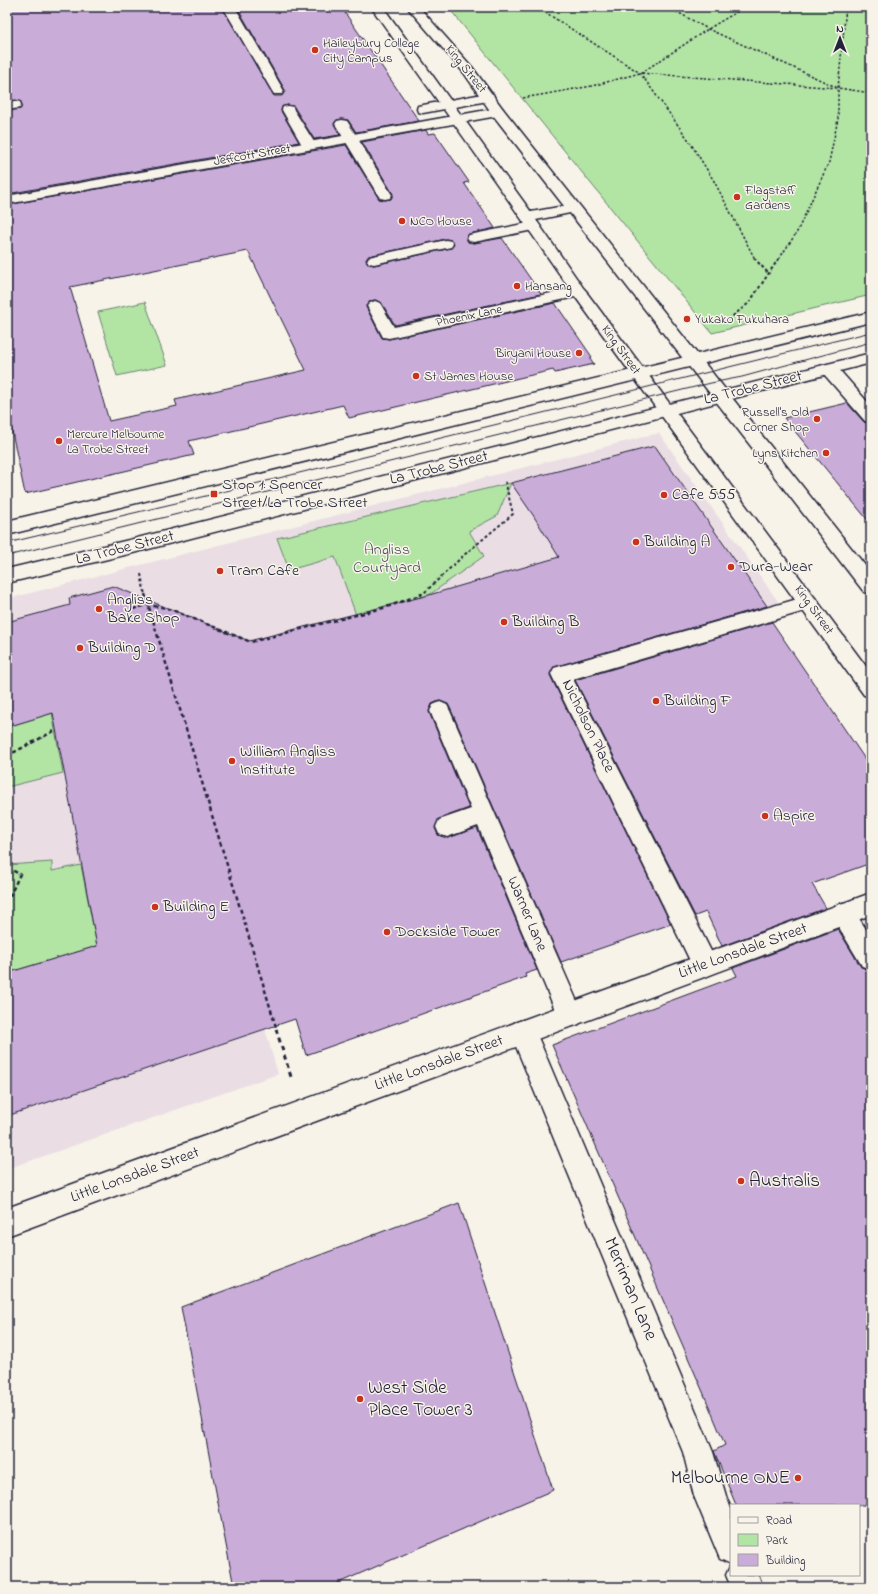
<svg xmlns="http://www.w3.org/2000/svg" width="878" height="1594" font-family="'Indie Flower',sans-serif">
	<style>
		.built { fill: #eadee4 }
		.green { fill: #b2e4a4; stroke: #6a8370 }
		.building { fill: #caacd9; stroke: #22223b; fill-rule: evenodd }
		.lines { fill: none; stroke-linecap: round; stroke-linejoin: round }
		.service-casing { stroke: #22223b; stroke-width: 3 }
		.minor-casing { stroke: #22223b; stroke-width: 3 }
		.tertiary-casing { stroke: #22223b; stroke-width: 3 }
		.trunk-casing { stroke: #22223b; stroke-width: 3 }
		.path-far3 { stroke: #22223b; stroke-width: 1.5; stroke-dasharray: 2.5 2; stroke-linecap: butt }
		.path-far2 { stroke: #22223b; stroke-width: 2; stroke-dasharray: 3 2.5; stroke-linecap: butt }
		.path-far1 { stroke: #22223b; stroke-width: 2.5; stroke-dasharray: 4 3; stroke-linecap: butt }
		.path { stroke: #22223b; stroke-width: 3; stroke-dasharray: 5 4; stroke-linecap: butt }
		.service { fill: #f7f3e8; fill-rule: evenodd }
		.minor { fill: #f7f3e8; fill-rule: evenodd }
		.tertiary { fill: #f7f3e8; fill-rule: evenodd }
		.trunk { fill: #f7f3e8; fill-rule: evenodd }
		.tram { stroke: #22223b; stroke-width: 1 }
		.poi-dot { fill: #c8321e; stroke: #f7f3e8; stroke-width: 1.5 }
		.labels { text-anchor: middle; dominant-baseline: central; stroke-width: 3; stroke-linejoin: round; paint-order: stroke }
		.far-poi-label { font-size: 13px; fill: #22223b; stroke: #f7f3e8; text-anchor: start }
		.far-street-label { font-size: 13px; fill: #22223b; stroke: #f7f3e8 }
		.street-label { font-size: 16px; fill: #22223b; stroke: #f7f3e8 }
		.poi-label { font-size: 16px; fill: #22223b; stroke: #f7f3e8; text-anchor: start }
		.park-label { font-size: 16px; fill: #465255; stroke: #f7f3e8 }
		.near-poi-label { font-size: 19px; fill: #22223b; stroke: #f7f3e8; text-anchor: start }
		.near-street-label { font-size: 19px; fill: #22223b; stroke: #f7f3e8 }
	</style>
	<rect width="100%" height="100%" fill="#f7f3e8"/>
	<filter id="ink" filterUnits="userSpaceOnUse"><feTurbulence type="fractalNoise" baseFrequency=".025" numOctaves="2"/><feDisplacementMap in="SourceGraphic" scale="8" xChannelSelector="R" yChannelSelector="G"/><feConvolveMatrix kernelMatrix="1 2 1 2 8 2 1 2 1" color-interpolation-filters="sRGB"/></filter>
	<g filter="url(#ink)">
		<!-- built -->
		<path class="built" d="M659 433 782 607 435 710 481 812 226 893 278 1074 7 1169V599Z"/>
		<!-- green -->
		<path class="green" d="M448 7H871V295L712 333Z
			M145 302 167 365 117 376 98 312Z
			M511 483 497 516 469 531 484 556 429 595 356 615 335 557 289 570 277 538Z
			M52 713 63 773 7 787V727Z
			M52 862V871L81 865 97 946 7 973V865Z"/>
		<!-- building -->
		<path class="building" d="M7 7H222L274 96H282L285 90 237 7H341L419 121 356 132 348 120 342 119 337 120 334 123 340 135 314 139 294 107 288 105 282 107 281 111 299 142 7 194V111L20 109 22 105 20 101 7 100Z
			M426 130 428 134 435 133 469 182 464 183 495 228 469 234 466 237 468 242 474 243 502 238 541 294 395 325 381 302 374 300 369 302 366 307 382 338 389 339 555 303 592 357 590 358 594 364 555 373 553 370 349 418 343 405 189 441 194 455 25 494 7 408V205L346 145 379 199 385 200 391 199 393 194 362 142ZM446 239 451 240 454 243 451 248 374 265 369 264 366 261 369 256ZM248 251 306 370 175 400 177 406 109 421 70 287Z
			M847 403 864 422 871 424V524L784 418Z
			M655 446 767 606 554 667 550 675 671 924 561 962 451 710 448 704 439 701 432 704 429 712 469 808 439 819 435 828 438 835 448 838 477 828 537 970 525 974 526 977 306 1055 295 1019 7 1116V973L97 946 53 713 7 727V622L70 605 69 598 113 586 249 641 429 595 559 557 533 515 511 483Z
			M772 622 871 768V863L812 884 826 908 722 946 706 912 695 916 575 680Z
			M838 929 861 967 864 968 871 979V1505H736L714 1451 725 1445 703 1392 552 1045 737 976 733 968Z
			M459 1203 553 1490 329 1587H234L181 1307Z"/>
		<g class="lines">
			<!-- service casing -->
			<g class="service-casing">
				<path id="service" d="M223 7H235L284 91 282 94H274L272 91Z
					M15 101 20 102 21 105 20 108 7 110V102Z
					M288 106 293 107 294 110 316 145 314 148H304L302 145 282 110 283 107Z
					M342 120 347 121 349 124 392 195 390 198 385 199 380 198 378 195 335 124 337 121Z
					M533 222 538 223 540 226 538 229 474 242 469 241 467 238 469 235 474 234Z
					M446 240 451 241 453 244 451 247 374 264 369 263 367 260 369 257Z
					M579 287 584 289 587 292 584 295 389 338 383 337 367 306 370 303 375 301 380 303 394 327Z
					M829 364 835 365 871 406V423L865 421 823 373 821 369 823 365Z
					M808 596 815 598 818 603 815 608 573 679 714 957 717 965 714 973 705 977 696 973 551 674 554 668 561 666Z
					M440 702 447 705 450 711 579 1006 582 1015 579 1024 570 1027 561 1024 478 826 447 837 439 834 436 827 439 820 471 809 430 711 433 705Z
					M843 903 851 906 871 937V969L862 966 831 914 835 906Z
					M523 1020 532 1023 713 1452 726 1496 731 1509V1575H758L763 1587H731L726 1575 731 1564 720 1559 694 1496 683 1452 510 1032 514 1023Z"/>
			</g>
			<!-- minor casing -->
			<g class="minor-casing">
				<path id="minor" d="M488 93 493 94 494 97 493 100 423 113 418 112 417 109 418 106 423 105Z
					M498 108 503 109 504 112 503 115 7 204V196Z
					M871 893V915L7 1236V1208Z"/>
			</g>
			<!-- tertiary casing -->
			<g class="tertiary-casing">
				<path id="tertiary" d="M871 312V322L7 535V521Z
					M871 353V363L133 553 7 583V569L133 539Z"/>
			</g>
			<!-- trunk casing -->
			<g class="trunk-casing">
				<path id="trunk" d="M371 7H383L531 212 564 206 493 115 464 73 407 7H419L472 67 503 109 871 573V594L864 592 570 213 536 220 584 289 871 673V697L864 695 574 295 509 201Z"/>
			</g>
			<!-- path-far3 -->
			<path class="path-far3" d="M537 7 640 73 688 139 714 181 755 259
				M668 7 708 29 836 87
				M641 73 708 29 745 7
				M523 98 592 86 640 73 838 88 871 93
				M779 259 797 232 829 162 838 119V88L846 7"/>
			<!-- path-far2 -->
			<path class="path-far2" d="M754 258 769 274
				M724 323 749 303 779 258
				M141 574 145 595
				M420 595 424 593 464 555 513 514 505 481"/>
			<!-- path-far1 -->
			<path class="path-far1" d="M145 594 277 1030
				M133 609 147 605 167 608 251 642 387 607 422 594
				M7 756 56 730
				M7 868 20 874 7 902"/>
			<!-- path -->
			<path class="path" d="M276 1029 292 1080"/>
			<!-- service -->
			<use href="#service" class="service"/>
			<!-- minor -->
			<use href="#minor" class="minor"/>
			<!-- tertiary -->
			<use href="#tertiary" class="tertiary"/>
			<!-- trunk -->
			<use href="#trunk" class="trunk"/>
			<!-- tram -->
			<path class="tram" d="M7 543 214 494 871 332
				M7 556 711 383 742 377 871 342"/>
		</g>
	</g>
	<!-- markers -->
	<g class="poi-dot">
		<circle cx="315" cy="50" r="4"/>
		<circle cx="737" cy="197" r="4"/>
		<circle cx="402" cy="221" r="4"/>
		<circle cx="517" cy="286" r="4"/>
		<circle cx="687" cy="319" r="4"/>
		<circle cx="579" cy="353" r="4"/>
		<circle cx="416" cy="376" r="4"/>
		<circle cx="817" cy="419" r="4"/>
		<circle cx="59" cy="441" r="4"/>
		<circle cx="826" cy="453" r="4"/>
		<rect x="210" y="490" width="8" height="8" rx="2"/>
		<circle cx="664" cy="495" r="4"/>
		<circle cx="636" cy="542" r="4"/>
		<circle cx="731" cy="567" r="4"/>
		<circle cx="220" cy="571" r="4"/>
		<circle cx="99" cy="609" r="4"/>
		<circle cx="504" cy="622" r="4"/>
		<circle cx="80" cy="648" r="4"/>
		<circle cx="656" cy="701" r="4"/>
		<circle cx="232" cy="761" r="4"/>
		<circle cx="765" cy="816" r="4"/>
		<circle cx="155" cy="907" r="4"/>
		<circle cx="387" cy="932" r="4"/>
		<circle cx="741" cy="1181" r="4"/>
		<circle cx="360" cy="1399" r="4"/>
		<circle cx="798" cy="1478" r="4"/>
	</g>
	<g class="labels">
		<!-- far-poi labels -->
		<g class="far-poi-label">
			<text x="323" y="43">Haileybury College<tspan x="323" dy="15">City Campus</tspan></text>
			<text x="745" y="190">Flagstaff<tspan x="745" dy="15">Gardens</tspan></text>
			<text x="410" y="221">NCO House</text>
			<text x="525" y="286">Hansang</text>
			<text x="695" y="319">Yukako Fukuhara</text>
			<text x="571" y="353" text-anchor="end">Biryani House</text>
			<text x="424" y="376">St James House</text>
			<text x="809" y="412" text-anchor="end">Russell's Old<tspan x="809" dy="15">Corner Shop</tspan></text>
			<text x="67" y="434">Mercure Melbourne<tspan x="67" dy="15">La Trobe Street</tspan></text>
			<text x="818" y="453" text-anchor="end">Lyns Kitchen</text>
		</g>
		<!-- far-street labels -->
		<g class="far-street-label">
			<text transform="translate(466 69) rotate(51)">King Street</text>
			<text transform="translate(252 155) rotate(-10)">Jeffcott Street</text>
			<text transform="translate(469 316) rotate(-12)">Phoenix Lane</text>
			<text transform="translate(621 350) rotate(54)">King Street</text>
			<text transform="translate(814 610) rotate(54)">King Street</text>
		</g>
		<!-- street labels -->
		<g class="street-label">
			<text transform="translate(753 388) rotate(-14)">La Trobe Street</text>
			<text transform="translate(439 468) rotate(-14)">La Trobe Street</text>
			<text transform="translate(125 548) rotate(-14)">La Trobe Street</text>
			<text transform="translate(588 726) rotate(64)">Nicholson Place</text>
			<text transform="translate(527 914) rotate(67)">Warner Lane</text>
			<text transform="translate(743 951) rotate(-20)">Little Lonsdale Street</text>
			<text transform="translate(439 1063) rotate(-20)">Little Lonsdale Street</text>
			<text transform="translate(135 1175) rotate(-20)">Little Lonsdale Street</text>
		</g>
		<!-- poi labels -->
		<g class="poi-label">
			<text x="222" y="485">Stop 1: Spencer<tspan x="222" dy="18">Street/La Trobe Street</tspan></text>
			<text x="672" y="495">Cafe 555</text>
			<text x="644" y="542">Building A</text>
			<text x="739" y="567">Dura-Wear</text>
			<text x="228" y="571">Tram Cafe</text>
			<text x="107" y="600">Angliss<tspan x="107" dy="18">Bake Shop</tspan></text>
			<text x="512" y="622">Building B</text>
			<text x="88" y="648">Building D</text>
			<text x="664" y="701">Building F</text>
			<text x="240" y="752">William Angliss<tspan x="240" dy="18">Institute</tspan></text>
			<text x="773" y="816">Aspire</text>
			<text x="163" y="907">Building E</text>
			<text x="395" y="932">Dockside Tower</text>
		</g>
		<!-- park labels -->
		<g class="park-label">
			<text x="387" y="550">Angliss<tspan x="387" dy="18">Courtyard</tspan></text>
		</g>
		<!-- near-poi labels -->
		<g class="near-poi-label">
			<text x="749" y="1181">Australis</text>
			<text x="368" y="1388">West Side<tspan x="368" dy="22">Place Tower 3</tspan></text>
			<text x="790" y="1478" text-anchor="end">Melbourne ONE</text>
		</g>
		<!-- near-street labels -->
		<g class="near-street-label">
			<text transform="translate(630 1289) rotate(67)">Merriman Lane</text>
		</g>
	</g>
	<!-- margin -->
	<rect width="878" height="1594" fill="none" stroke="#f7f3e8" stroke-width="24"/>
	<rect x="12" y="12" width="854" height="1570" fill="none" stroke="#22223b" stroke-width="1.5" filter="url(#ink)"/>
	<!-- legend -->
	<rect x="730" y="1504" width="130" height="72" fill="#f7f3e8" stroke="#a29fa3"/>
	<rect x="738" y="1517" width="20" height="6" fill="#f7f3e8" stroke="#a29fa3"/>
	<text x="766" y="1524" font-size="12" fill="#22223b">Road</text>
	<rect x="738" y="1534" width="20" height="12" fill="#b2e4a4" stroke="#a29fa3"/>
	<text x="766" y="1544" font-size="12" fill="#22223b">Park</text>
	<rect x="738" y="1554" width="20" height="12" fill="#caacd9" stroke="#a29fa3"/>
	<text x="766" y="1564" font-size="12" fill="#22223b">Building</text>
	<!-- north arrow -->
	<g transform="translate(840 38)" stroke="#f7f3e8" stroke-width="3" paint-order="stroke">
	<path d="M0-3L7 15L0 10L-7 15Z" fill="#22223b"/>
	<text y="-6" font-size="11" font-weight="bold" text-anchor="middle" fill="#22223b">N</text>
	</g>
</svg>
